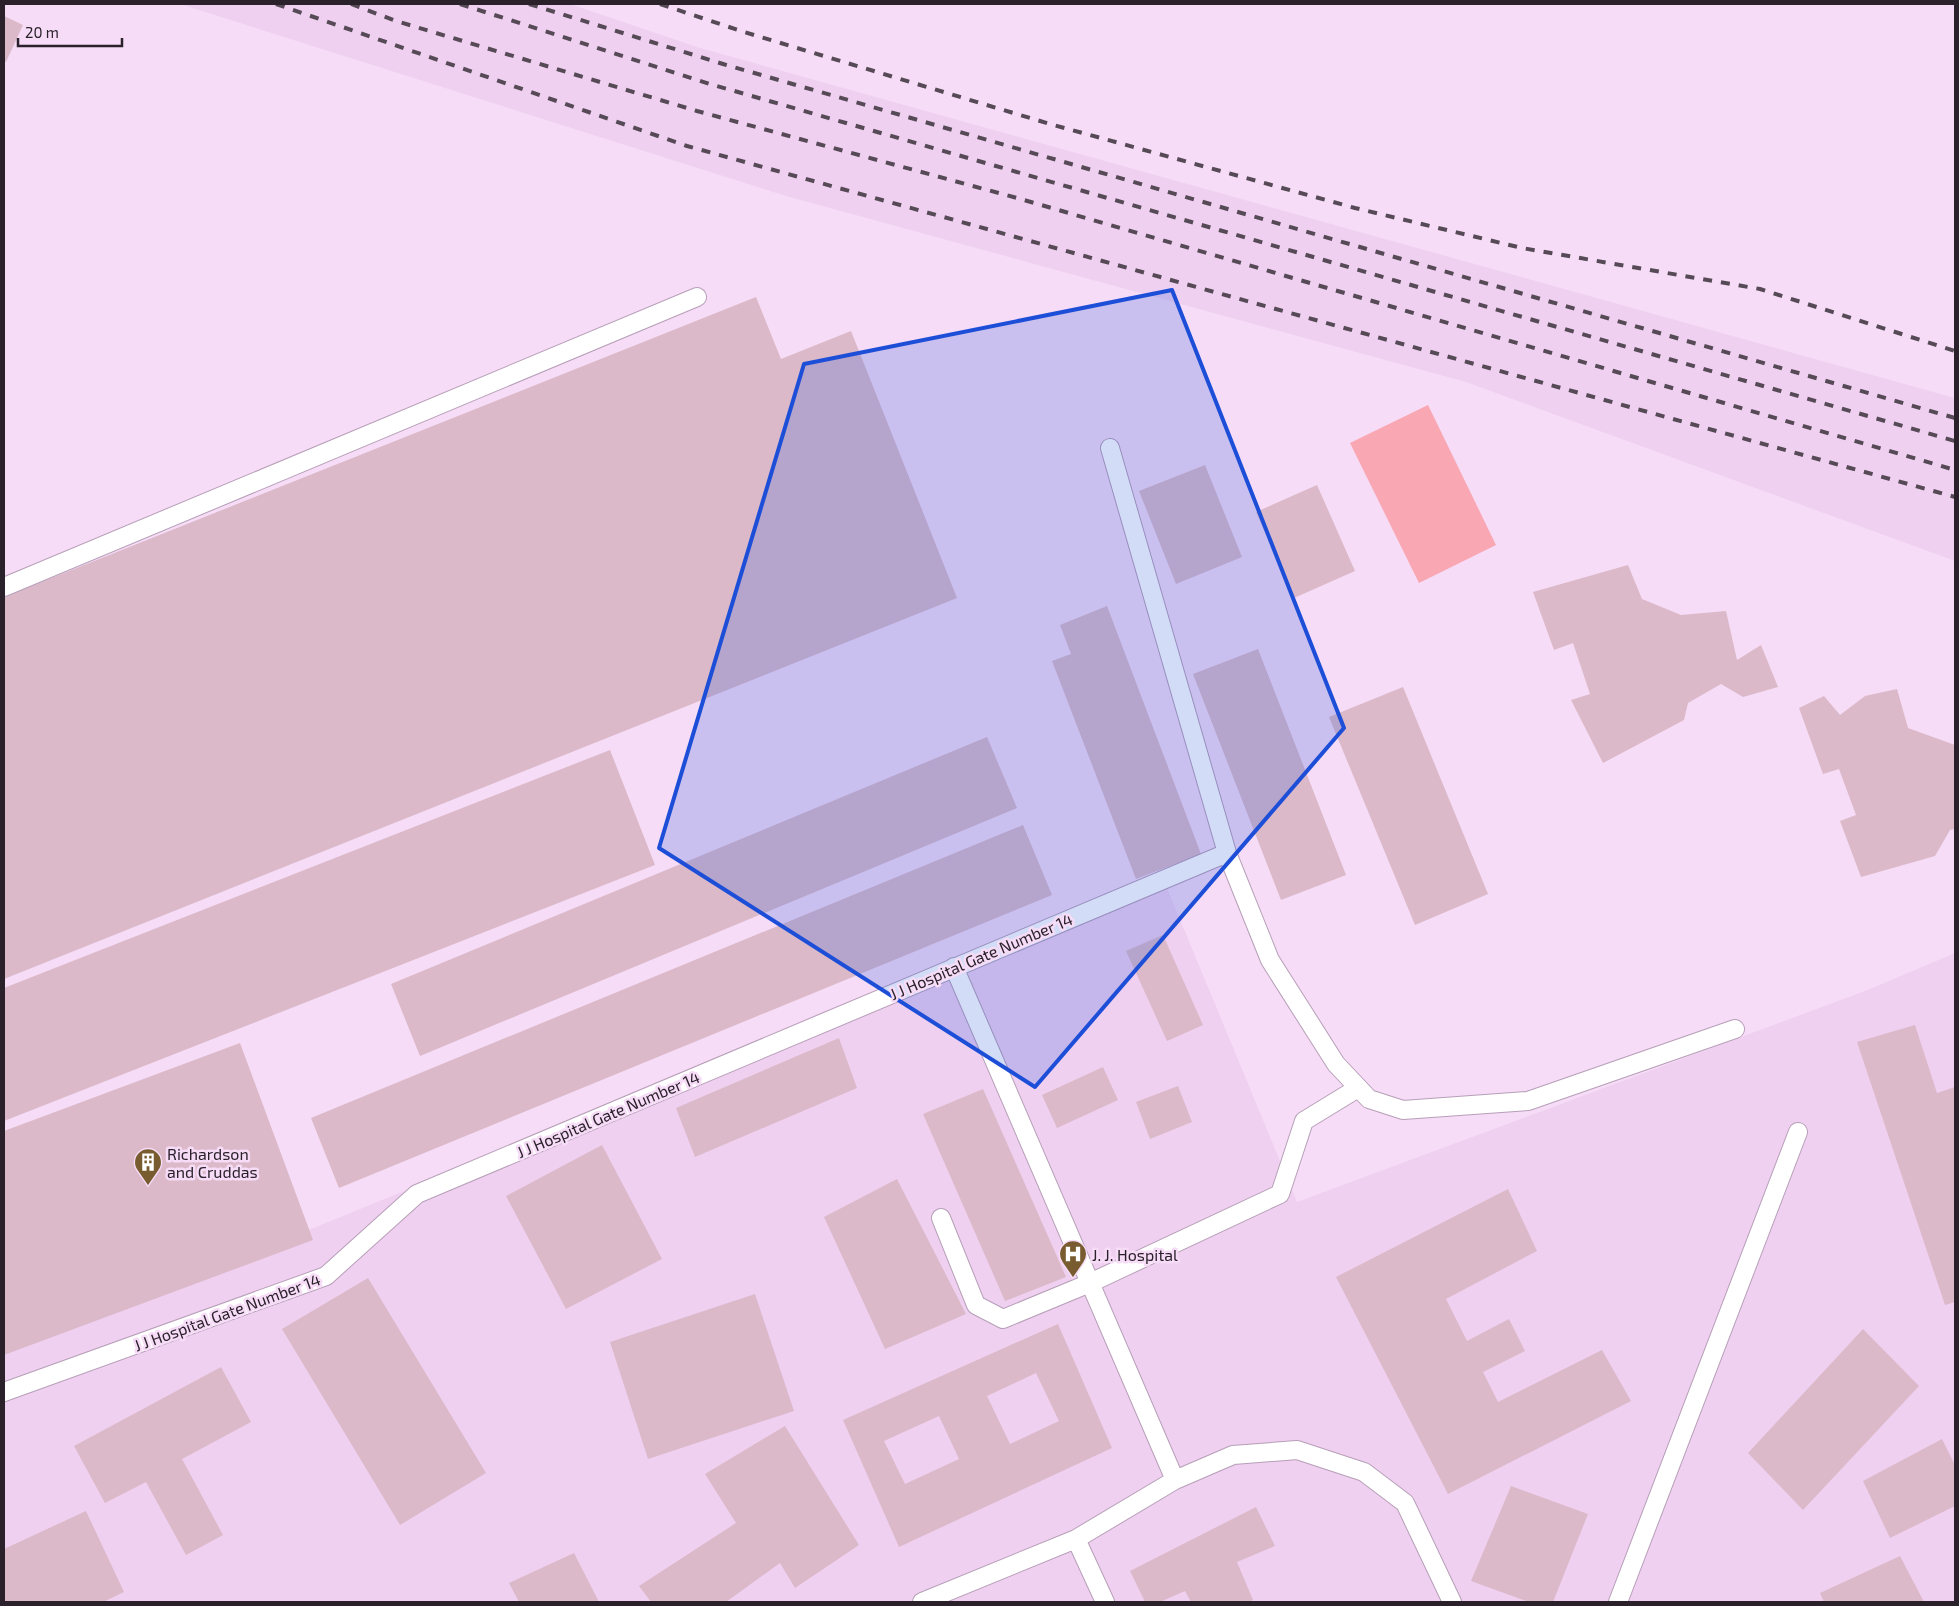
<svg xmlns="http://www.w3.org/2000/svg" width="1959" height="1606" font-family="'Exo 2',sans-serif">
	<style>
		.built { fill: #efd0f0 }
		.green { fill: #f9a7b2 }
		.building { fill: #dbb9c9; fill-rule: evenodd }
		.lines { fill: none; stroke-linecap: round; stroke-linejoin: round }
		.service-casing { stroke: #b79fb8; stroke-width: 20 }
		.service { stroke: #fff; stroke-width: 18 }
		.rail { stroke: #574a57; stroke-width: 4; stroke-dasharray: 9 9; stroke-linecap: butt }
		.marked { fill: #1d4ed8; fill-opacity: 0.2; stroke: #1d4ed8; stroke-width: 4; stroke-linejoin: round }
		.labels { text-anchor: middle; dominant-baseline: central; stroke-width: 5; stroke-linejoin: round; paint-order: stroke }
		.street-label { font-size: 16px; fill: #2a212a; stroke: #f6dcf6 }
		.poi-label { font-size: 16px; fill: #2a212a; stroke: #f6dcf6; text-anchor: start }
	</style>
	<rect width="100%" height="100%" fill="#f6dcf6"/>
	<!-- built -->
	<path class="built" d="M180 4H570L700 48 1955 398V561L1466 382 786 196Z
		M1162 876 1297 1202 1865 991 1955 953V1602H4V1354L424 1183 827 1010Z"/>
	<!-- green -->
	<path class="green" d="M1428 405 1496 545 1419 583 1350 443Z"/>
	<!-- building -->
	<path class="building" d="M4 16 23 25 6 62 4 61Z
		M756 297 781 359 851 331 957 598 4 979V597Z
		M1205 465 1242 557 1176 584 1139 491Z
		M1317 485 1355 571 1294 598 1256 512Z
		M1628 565 1642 599 1681 615 1726 611 1737 660 1761 645 1778 687 1743 697 1721 684 1688 703 1684 720 1603 763 1571 700 1590 694 1573 643 1554 650 1533 592Z
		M1107 606 1201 854 1136 879 1052 661 1071 654 1060 625Z
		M1258 649 1346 875 1281 900 1193 674Z
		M1403 687 1488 894 1415 925 1329 717Z
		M1897 689 1908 728 1955 745V829L1950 830 1935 856 1861 877 1840 821 1856 815 1839 769 1823 774 1799 708 1824 696 1840 715 1865 696Z
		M987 737 1017 808 420 1056 391 984Z
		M610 750 655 865 4 1121V988Z
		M1023 825 1052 895 339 1188 311 1118Z
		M1163 935 1203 1025 1167 1041 1126 951Z
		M1915 1025 1937 1093 1955 1087V1302L1945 1305 1857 1042Z
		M839 1038 857 1088 695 1157 676 1108Z
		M240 1043 313 1240 4 1355V1131Z
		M1103 1067 1118 1100 1057 1128 1042 1095Z
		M1178 1086 1192 1122 1150 1139 1136 1102Z
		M983 1089 1066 1277 1005 1301 923 1114Z
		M602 1145 662 1259 566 1309 506 1196Z
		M897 1179 966 1314 885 1349 824 1217Z
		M1508 1189 1537 1251 1446 1299 1467 1341 1509 1319 1525 1351 1483 1372 1498 1402 1602 1350 1631 1401 1448 1494 1336 1277Z
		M368 1278 486 1473 400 1525 282 1329Z
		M755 1294 794 1411 648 1459 610 1342Z
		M1058 1324 1112 1448 899 1547 843 1420ZM1036 1373 1059 1421 1010 1444 987 1396ZM939 1416 959 1459 905 1484 884 1441Z
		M1863 1329 1919 1386 1803 1510 1748 1453Z
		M221 1367 251 1422 182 1459 223 1535 186 1555 146 1482 105 1503 74 1446Z
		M785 1426 859 1545 795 1588 780 1563 726 1602H651L639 1586 736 1523 705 1474Z
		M1942 1439 1955 1465V1506L1890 1538 1863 1481Z
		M1511 1486 1588 1514 1553 1602H1529L1471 1581Z
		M1256 1507 1275 1546 1237 1562 1253 1600 1249 1602H1191L1185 1591 1160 1602H1145L1130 1571Z
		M86 1511 124 1592 103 1602H4V1549Z
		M574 1553 599 1602H519L509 1583Z
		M1900 1556 1924 1602H1824L1820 1593Z"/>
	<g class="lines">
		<!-- service casing -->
		<g class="service-casing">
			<path id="service" d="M1110 448 1227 853 1270 960 1336 1064 1369 1099 1403 1110 1528 1101 1735 1029
				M4 587 697 297
				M954 967 1175 1480
				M941 1218 976 1305 1003 1319 1090 1283 1280 1194 1304 1121 1358 1088
				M4 1392 326 1276 417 1194 1227 853
				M1076 1539 1105 1602
				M922 1602 1076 1539 1175 1480 1233 1455 1297 1450 1364 1472 1405 1503 1452 1602
				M1618 1602 1798 1132"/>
		</g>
		<!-- service -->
		<use href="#service" class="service"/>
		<!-- rail -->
		<path class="rail" d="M276 4 687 146 1955 497
			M351 4 396 21 697 111 1017 198 1955 470
			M460 4 710 84 1955 441
			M529 4 723 64 1955 418
			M660 4 744 32 1050 124 1355 208 1522 248 1760 289 1955 351"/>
	</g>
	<!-- marked area -->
	<path class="marked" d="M1172 290 1344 728 1035 1087 659 848 804 364Z"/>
	<!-- icons -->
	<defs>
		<g id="building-pin" transform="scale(1.4375)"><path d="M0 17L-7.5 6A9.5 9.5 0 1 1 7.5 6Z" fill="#785c2f" stroke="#f6dcf6"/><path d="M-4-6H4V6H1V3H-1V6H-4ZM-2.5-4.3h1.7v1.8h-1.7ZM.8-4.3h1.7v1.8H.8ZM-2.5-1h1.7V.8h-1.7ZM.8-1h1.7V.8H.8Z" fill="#fff"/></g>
		<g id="hospital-pin" transform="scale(1.4375)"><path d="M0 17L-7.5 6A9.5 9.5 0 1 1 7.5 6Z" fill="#785c2f" stroke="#f6dcf6"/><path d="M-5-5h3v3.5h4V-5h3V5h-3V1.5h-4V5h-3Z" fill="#fff"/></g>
	</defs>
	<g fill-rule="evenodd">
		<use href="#building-pin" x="148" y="1162"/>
		<use href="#hospital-pin" x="1073" y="1254"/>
	</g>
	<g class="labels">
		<!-- street labels -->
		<g class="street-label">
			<text transform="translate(981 956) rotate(-23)">J J Hospital Gate Number 14</text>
			<text transform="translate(608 1114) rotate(-23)">J J Hospital Gate Number 14</text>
			<text transform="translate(227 1312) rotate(-20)">J J Hospital Gate Number 14</text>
		</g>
		<!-- poi labels -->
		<g class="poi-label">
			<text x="167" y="1153">Richardson<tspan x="167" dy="18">and Cruddas</tspan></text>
			<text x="1092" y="1254">J. J. Hospital</text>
		</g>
	</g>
	<!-- border -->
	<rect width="1959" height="1606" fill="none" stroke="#2a212a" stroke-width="10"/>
	<!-- scale -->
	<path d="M18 38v8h104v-8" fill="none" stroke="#2a212a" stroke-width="2.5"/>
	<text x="25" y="38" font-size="15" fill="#2a212a" stroke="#f6dcf6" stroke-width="4" paint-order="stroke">20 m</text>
</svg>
